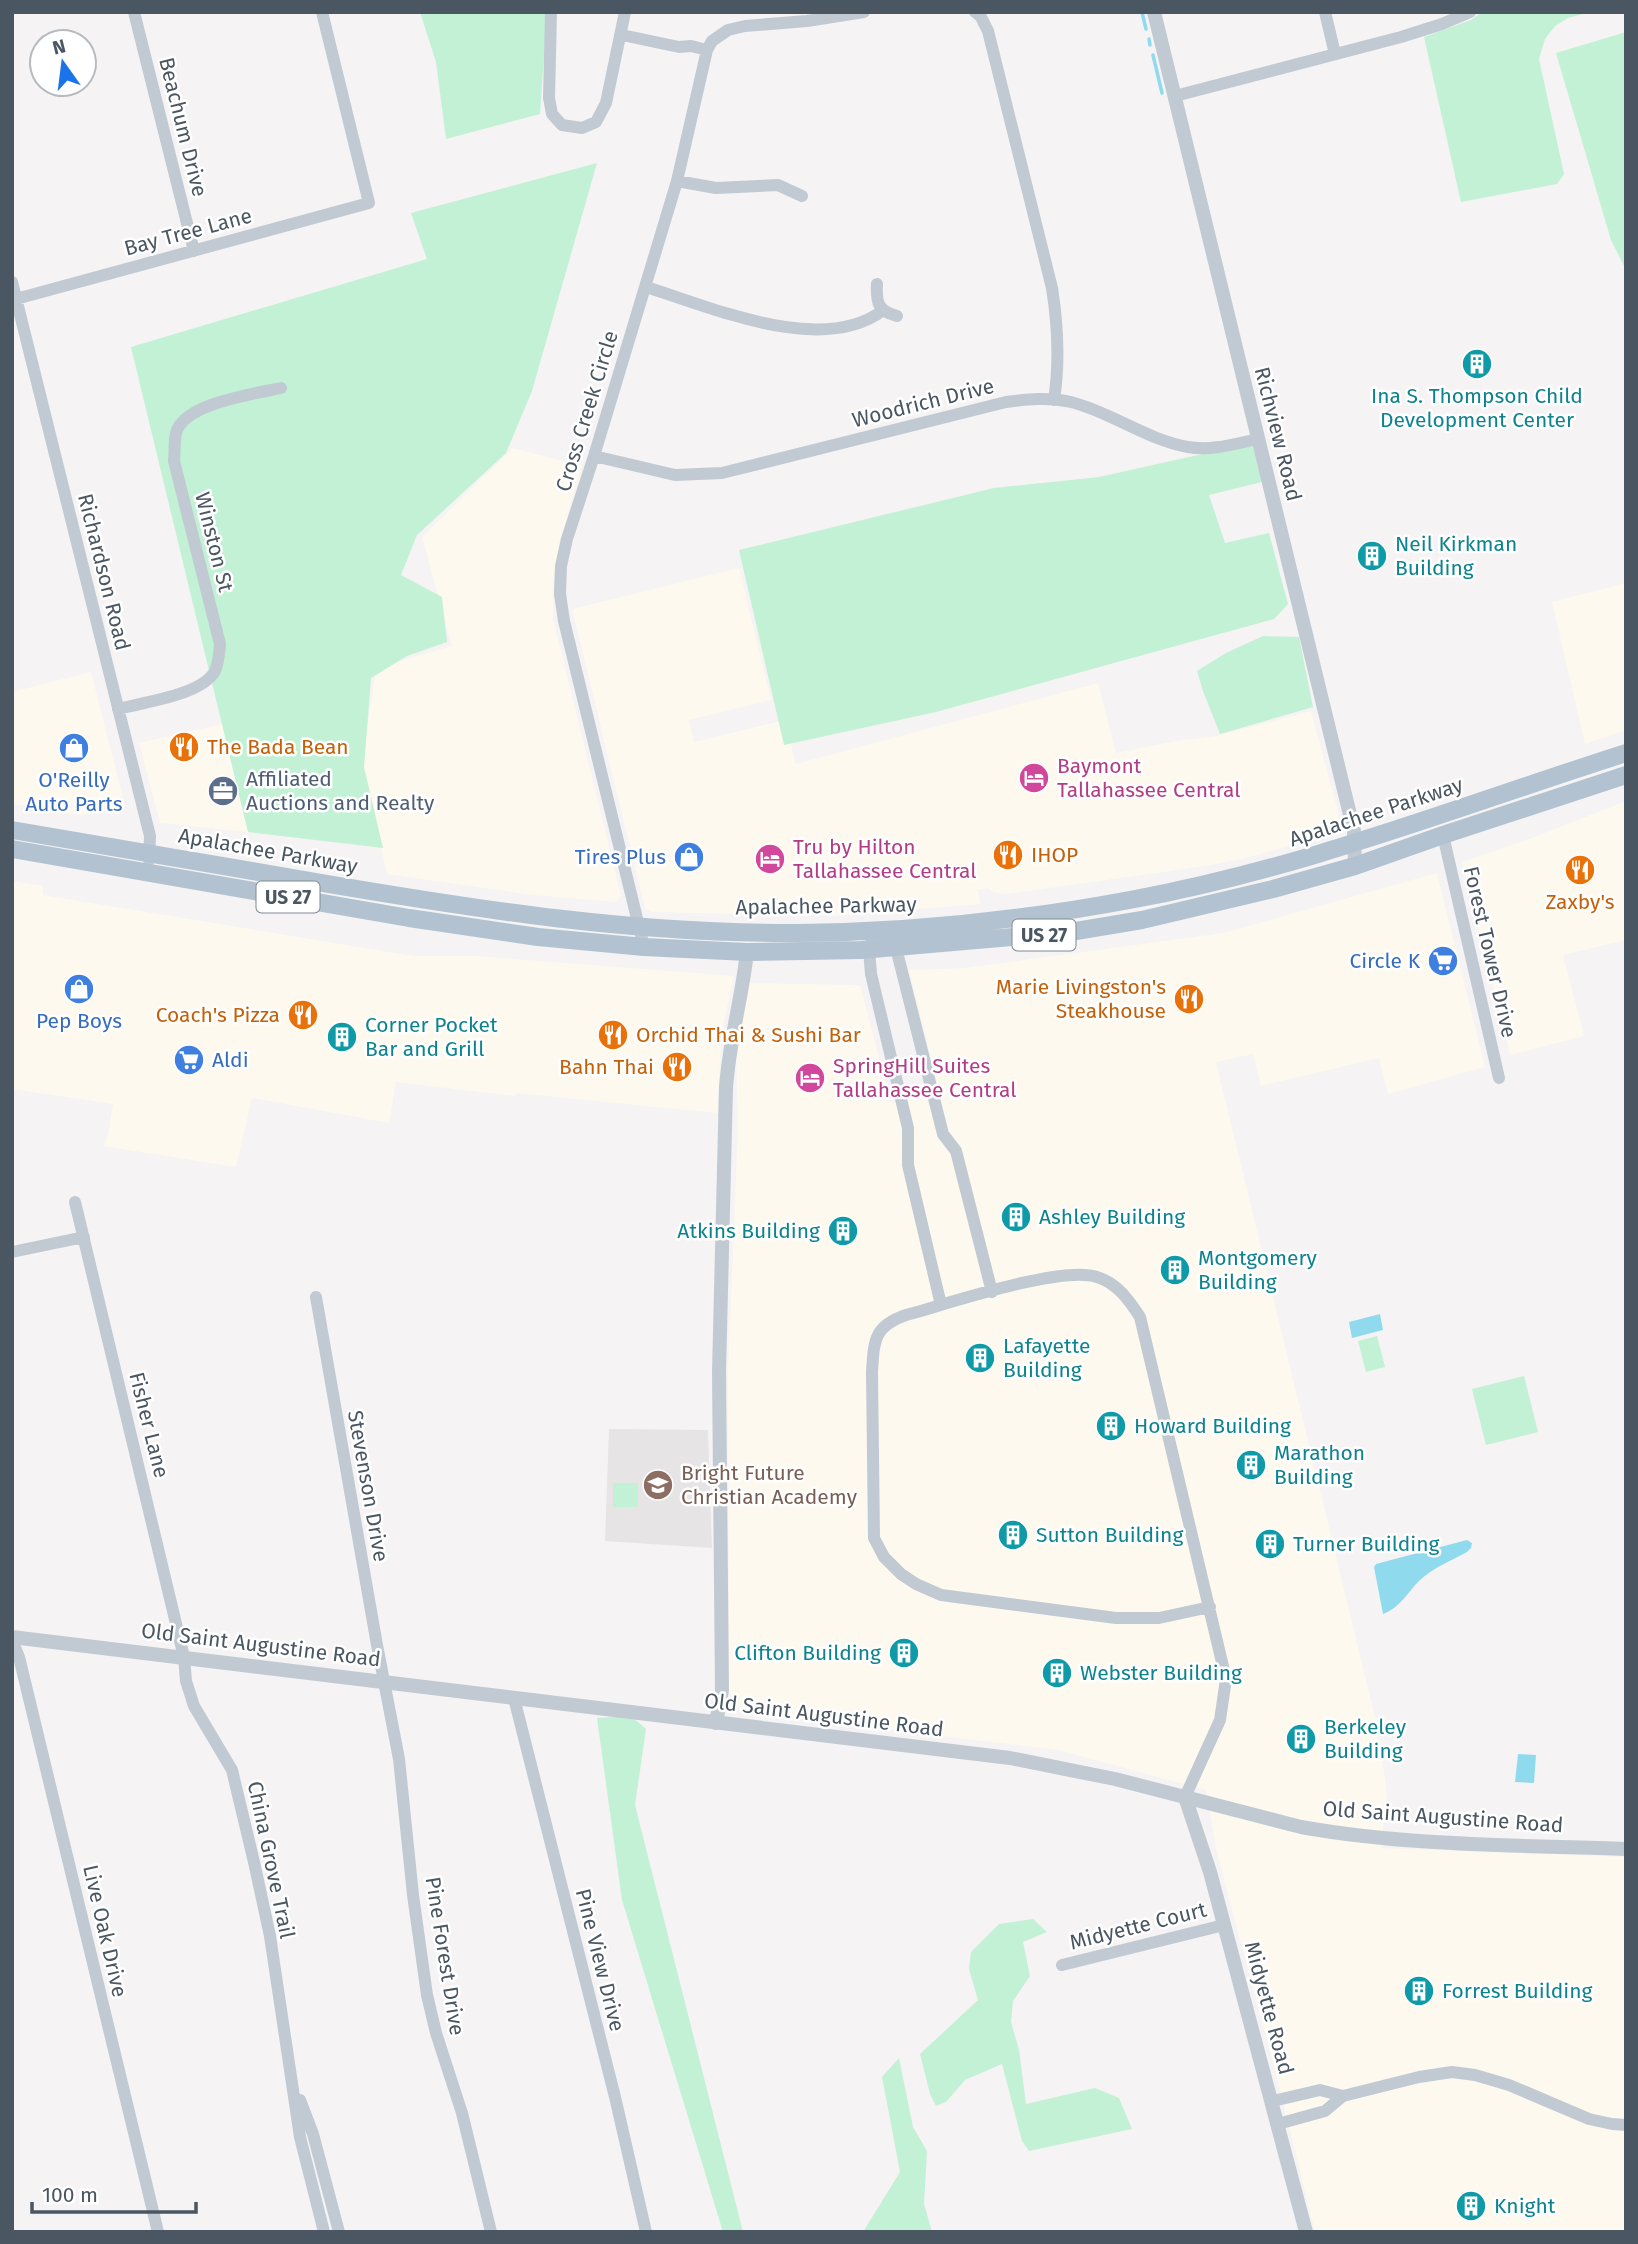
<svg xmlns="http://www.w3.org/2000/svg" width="1638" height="2244" font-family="'Fira Sans',sans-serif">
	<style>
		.commercial { fill: #fdf9ef }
		.education { fill: #e6e4e5 }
		.green { fill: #c3f1d5 }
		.water { fill: #90daee }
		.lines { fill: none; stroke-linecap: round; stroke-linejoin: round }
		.stream { stroke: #90daee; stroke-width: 3.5 }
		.minor { stroke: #c1cad2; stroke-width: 12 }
		.tertiary { stroke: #c1cad2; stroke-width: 14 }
		.primary { stroke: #b3c2d1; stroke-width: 18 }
		.labels { text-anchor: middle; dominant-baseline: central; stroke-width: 5; stroke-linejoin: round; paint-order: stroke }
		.shield { fill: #fff; stroke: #808990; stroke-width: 2 }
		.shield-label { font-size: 19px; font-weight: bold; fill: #4a5661 }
		.street-label { font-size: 21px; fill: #4a5661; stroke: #fff }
		.culture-label { font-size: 21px; fill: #0d838f; stroke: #fff; text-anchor: start }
		.food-label { font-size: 21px; fill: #c56008; stroke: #fff; text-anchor: start }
		.hotel-label { font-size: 21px; fill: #b23c85; stroke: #fff; text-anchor: start }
		.service-label { font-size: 21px; fill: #4e5e75; stroke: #fff; text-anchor: start }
		.shop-label { font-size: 21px; fill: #366cbe; stroke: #fff }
		.education-label { font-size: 21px; fill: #785e54; stroke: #fff; text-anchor: start }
	</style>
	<rect width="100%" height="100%" fill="#f5f3f3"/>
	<!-- commercial -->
	<path class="commercial" d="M513 448 582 466 560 540 553 583V619L621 895 616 902 532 895 387 874 362 764 376 668 452 646 422 537Z
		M739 568 771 700 689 720 694 742 785 720 796 764 1098 683 1116 753 1175 741 1216 736 1311 711 1339 815 1337 832 1246 858 1206 866 1007 894 996 893 987 888 978 890 980 904 833 916 652 912 645 908 572 609Z
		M1626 583V730L1585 744 1552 602Z
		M91 672 125 806 82 815 12 804V692Z
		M222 724 248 832 160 823 139 743Z
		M1626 801V940L1563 955 1584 1036 1510 1055 1462 862 1532 838Z
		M1437 873 1485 1067 1388 1094 1379 1058 1261 1086 1253 1054 1216 1062 1376 1721 1387 1793 1381 1848 1626 1857V2232H1315L1277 2078 1217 1853 1206 1790 1058 1750 741 1712 729 1692 728 1372 738 1127 736 1052 749 983 860 985 891 1103 939 1091 909 970 964 968 1223 933Z
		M12 881 43 886V895L414 956H477L734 976 722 1031 717 1113 516 1093 515 1096 396 1082 389 1123 252 1098 236 1167 103 1146 108 1135 113 1104 12 1089Z"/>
	<!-- education -->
	<path class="education" d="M609 1429 708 1430 712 1548 605 1541Z"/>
	<!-- green -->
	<path class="green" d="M420 12H547L540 114 446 139 436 62Z
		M1482 12H1590L1568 18 1555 26 1545 39 1539 59 1564 174 1557 184 1461 202 1424 37 1471 20Z
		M1626 32V266H1624L1611 240 1556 53Z
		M597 163 532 391 506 453 417 535 401 575 442 597 447 642 407 656 371 678 364 767 383 848 248 832 131 347 427 259 411 213Z
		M1252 443 1262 482 1209 495 1225 543 1269 533 1288 604 1274 619 936 712 784 745 739 550 994 488 1099 477Z
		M1263 636 1299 637 1313 707 1220 734 1203 691 1197 671 1226 653Z
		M1377 1336 1385 1367 1366 1372 1358 1341Z
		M1524 1376 1538 1432 1486 1445 1472 1389Z
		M613 1483H638V1507H613Z
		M631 1716 646 1729 635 1805 743 2232H723L622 1900 597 1718Z
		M1033 1919 1047 1932 1023 1942 1030 1976 1013 2001 1011 2022 1019 2050 1026 2104 1095 2088 1119 2098 1132 2129 1029 2151 1022 2141 1002 2064 965 2080 946 2102 936 2106 930 2094 920 2054 978 2000 969 1969 971 1952 999 1924Z
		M899 2058 913 2127 927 2151 924 2204 932 2232H863L900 2172 882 2077Z"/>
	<!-- water -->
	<path class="water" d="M1380 1314 1383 1330 1352 1338 1349 1322Z
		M1467 1540 1472 1543 1471 1548 1467 1552C1451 1561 1432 1568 1419 1581 1407 1593 1400 1608 1383 1614L1374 1567 1376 1564Z
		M1518 1754 1536 1755 1534 1783 1515 1782Z"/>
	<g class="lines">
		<!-- stream -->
		<path class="stream" d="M1142 12 1146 29
			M1149 39 1150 45
			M1153 55 1162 93"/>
		<!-- minor -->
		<path class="minor" d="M134 12 194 251
			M551 12 549 98 552 114 562 125 582 128 596 122 606 103 625 12
			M975 12 981 17 988 31 1052 288C1058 326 1060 361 1054 400
			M1325 12 1335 54
			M622 35 679 47 691 46 707 50
			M1175 96 1401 37 1442 24 1470 12
			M677 181 716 188 778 185 802 196
			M12 282 150 836 149 860
			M877 284C876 303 878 311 897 316
			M646 287C711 307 821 356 882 311
			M16 299 369 203 322 12
			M594 456 675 475 722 473 1006 402C1028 399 1049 397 1071 402 1111 412 1147 440 1188 447 1212 451 1234 444 1258 439
			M118 709C144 702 202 695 215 671 219 662 219 653 220 644L174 461C175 452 174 441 176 433 184 403 254 394 281 388
			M1443 835 1499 1078
			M644 947 564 621 560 594 561 566 567 539 594 456 677 181 707 50 712 41 728 30 745 26 807 21 864 12
			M75 1202 184 1657 186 1681 194 1706 232 1770 254 1862 270 1936 300 2137 324 2232
			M12 1252 84 1237
			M316 1297 377 1645 399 1759 413 1895 427 1995 436 2033 462 2113 491 2232
			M941 1305 908 1165V1128L871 974 869 950 875 931 896 948 943 1134 956 1151 992 1292
			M12 1640 19 1657 158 2232
			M514 1698 615 2097 646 2232
			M1185 1797 1220 1720 1226 1679 1140 1317C1129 1300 1117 1283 1097 1277 1062 1265 947 1304 906 1315 874 1326 874 1340 872 1372L874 1538 884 1557 901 1574 916 1584 941 1595 1116 1618H1159L1210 1607
			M1062 1965 1224 1925
			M300 2100 313 2134 339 2232
			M1273 2101 1320 2090 1343 2096
			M1278 2124 1325 2111 1343 2096 1419 2077 1452 2072 1475 2075 1509 2085 1589 2119 1612 2124 1626 2125"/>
		<!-- tertiary -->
		<path class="tertiary" d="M1154 12 1354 831 1355 866
			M12 1637 1010 1758 1115 1779 1301 1827C1407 1846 1518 1845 1626 1849
			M716 1723 722 1690 719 1372 726 1088C729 1042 742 998 747 952
			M1185 1797 1210 1872 1306 2232"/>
		<!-- primary -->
		<path class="primary" d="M12 830C115 848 219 865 322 883 480 910 637 934 798 933 911 932 1024 920 1135 899 1304 868 1463 805 1626 753
			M12 849 409 918 538 937 644 947 747 952 861 950 1070 932 1142 920 1273 889 1355 866 1443 835 1626 775"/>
	</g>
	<!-- icons -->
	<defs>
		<g id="building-disc" transform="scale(1.575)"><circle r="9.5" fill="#0f9aa8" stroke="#fff"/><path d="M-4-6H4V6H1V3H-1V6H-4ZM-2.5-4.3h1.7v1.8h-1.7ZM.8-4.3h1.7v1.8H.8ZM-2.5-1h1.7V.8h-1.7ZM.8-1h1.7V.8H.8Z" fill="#fff"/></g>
		<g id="restaurant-disc" transform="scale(1.575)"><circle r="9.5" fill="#e8710a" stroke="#fff"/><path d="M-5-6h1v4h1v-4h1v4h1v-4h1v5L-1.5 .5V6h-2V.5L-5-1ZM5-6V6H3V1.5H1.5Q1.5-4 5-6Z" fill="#fff"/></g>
		<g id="shop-disc" transform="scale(1.575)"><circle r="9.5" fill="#3f7fe0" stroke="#fff"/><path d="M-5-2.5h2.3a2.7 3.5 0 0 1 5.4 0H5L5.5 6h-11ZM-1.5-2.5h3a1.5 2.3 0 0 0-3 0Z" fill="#fff"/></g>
		<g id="hotel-disc" transform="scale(1.575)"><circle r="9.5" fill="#d1479c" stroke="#fff"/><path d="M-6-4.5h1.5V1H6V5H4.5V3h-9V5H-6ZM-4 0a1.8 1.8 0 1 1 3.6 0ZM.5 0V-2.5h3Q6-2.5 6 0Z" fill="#fff"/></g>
		<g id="office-disc" transform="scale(1.575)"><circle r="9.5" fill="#5c6f8a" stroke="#fff"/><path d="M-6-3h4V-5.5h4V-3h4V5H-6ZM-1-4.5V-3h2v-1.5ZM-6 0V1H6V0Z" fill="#fff"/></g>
		<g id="supermarket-disc" transform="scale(1.575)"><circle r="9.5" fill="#3f7fe0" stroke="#fff"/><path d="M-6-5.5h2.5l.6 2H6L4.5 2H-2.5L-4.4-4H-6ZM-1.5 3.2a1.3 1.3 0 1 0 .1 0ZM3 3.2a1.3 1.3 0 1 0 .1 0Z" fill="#fff"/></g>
		<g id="school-disc" transform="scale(1.575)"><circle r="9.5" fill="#8d6e63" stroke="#fff"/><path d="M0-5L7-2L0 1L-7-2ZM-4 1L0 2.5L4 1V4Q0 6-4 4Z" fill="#fff"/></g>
	</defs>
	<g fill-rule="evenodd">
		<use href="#building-disc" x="1477" y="364"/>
		<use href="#building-disc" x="1372" y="556"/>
		<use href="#restaurant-disc" x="184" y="747"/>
		<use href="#shop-disc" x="74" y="748"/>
		<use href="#hotel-disc" x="1034" y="778"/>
		<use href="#office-disc" x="223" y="791"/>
		<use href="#restaurant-disc" x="1008" y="855"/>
		<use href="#shop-disc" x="689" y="857"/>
		<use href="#hotel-disc" x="770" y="859"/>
		<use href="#restaurant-disc" x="1580" y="870"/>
		<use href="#supermarket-disc" x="1443" y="961"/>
		<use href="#shop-disc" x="79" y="989"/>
		<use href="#restaurant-disc" x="1189" y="999"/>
		<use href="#restaurant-disc" x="303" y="1015"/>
		<use href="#restaurant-disc" x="613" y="1035"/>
		<use href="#building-disc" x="342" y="1037"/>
		<use href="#supermarket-disc" x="189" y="1060"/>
		<use href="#restaurant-disc" x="677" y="1067"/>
		<use href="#hotel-disc" x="810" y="1078"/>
		<use href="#building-disc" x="1016" y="1217"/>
		<use href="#building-disc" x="843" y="1231"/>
		<use href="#building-disc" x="1175" y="1270"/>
		<use href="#building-disc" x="980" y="1358"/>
		<use href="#building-disc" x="1111" y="1426"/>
		<use href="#building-disc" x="1251" y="1465"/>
		<use href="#school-disc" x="658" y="1485"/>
		<use href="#building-disc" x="1013" y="1535"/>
		<use href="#building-disc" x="1270" y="1544"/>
		<use href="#building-disc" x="904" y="1653"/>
		<use href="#building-disc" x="1057" y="1673"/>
		<use href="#building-disc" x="1301" y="1739"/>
		<use href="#building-disc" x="1419" y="1991"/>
		<use href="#building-disc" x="1471" y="2206"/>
	</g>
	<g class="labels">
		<!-- shield labels -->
		<g class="shield">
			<rect x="256.5" y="881.5" width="63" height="31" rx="5"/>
			<rect x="1012.5" y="919.5" width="63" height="31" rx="5"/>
		</g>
		<g class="shield-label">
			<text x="288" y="897">US 27</text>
			<text x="1044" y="935">US 27</text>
		</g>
		<!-- street labels -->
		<g class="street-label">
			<text transform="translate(183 127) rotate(76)">Beachum Drive</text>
			<text transform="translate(188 232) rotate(-15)">Bay Tree Lane</text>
			<text transform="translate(923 403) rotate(-14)">Woodrich Drive</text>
			<text transform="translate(587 411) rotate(-73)">Cross Creek Circle</text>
			<text transform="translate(1278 434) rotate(76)">Richview Road</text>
			<text transform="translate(214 542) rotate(76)">Winston St</text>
			<text transform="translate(104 572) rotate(76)">Richardson Road</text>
			<text transform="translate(1376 812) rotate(-18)">Apalachee Parkway</text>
			<text transform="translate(268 851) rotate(10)">Apalachee Parkway</text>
			<text transform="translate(826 906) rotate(-1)">Apalachee Parkway</text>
			<text transform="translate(1490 952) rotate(77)">Forest Tower Drive</text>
			<text transform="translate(149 1425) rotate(76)">Fisher Lane</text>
			<text transform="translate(368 1486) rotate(80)">Stevenson Drive</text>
			<text transform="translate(261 1645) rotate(7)">Old Saint Augustine Road</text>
			<text transform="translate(824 1715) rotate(7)">Old Saint Augustine Road</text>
			<text transform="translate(1443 1817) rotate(4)">Old Saint Augustine Road</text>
			<text transform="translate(271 1860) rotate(78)">China Grove Trail</text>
			<text transform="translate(1138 1926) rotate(-14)">Midyette Court</text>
			<text transform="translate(105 1931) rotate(77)">Live Oak Drive</text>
			<text transform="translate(445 1956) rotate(81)">Pine Forest Drive</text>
			<text transform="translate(600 1960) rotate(76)">Pine View Drive</text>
			<text transform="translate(1269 2008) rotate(75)">Midyette Road</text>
		</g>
		<!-- culture labels -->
		<g class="culture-label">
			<text x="1477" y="396" text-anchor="middle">Ina S. Thompson Child<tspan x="1477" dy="24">Development Center</tspan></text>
			<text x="1395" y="544">Neil Kirkman<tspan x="1395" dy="24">Building</tspan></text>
			<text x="365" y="1025">Corner Pocket<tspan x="365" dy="24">Bar and Grill</tspan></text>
			<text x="1039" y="1217">Ashley Building</text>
			<text x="820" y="1231" text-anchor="end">Atkins Building</text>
			<text x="1198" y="1258">Montgomery<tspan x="1198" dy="24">Building</tspan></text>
			<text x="1003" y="1346">Lafayette<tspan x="1003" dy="24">Building</tspan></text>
			<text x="1134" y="1426">Howard Building</text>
			<text x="1274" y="1453">Marathon<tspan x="1274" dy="24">Building</tspan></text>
			<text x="1036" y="1535">Sutton Building</text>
			<text x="1293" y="1544">Turner Building</text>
			<text x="881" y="1653" text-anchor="end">Clifton Building</text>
			<text x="1080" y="1673">Webster Building</text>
			<text x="1324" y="1727">Berkeley<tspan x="1324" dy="24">Building</tspan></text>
			<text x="1442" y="1991">Forrest Building</text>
			<text x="1494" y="2206">Knight</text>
		</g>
		<!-- food labels -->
		<g class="food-label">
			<text x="207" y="747">The Bada Bean</text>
			<text x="1031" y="855">IHOP</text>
			<text x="1580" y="902" text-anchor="middle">Zaxby's</text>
			<text x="1166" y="987" text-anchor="end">Marie Livingston's<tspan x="1166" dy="24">Steakhouse</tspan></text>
			<text x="280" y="1015" text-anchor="end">Coach's Pizza</text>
			<text x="636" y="1035">Orchid Thai &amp; Sushi Bar</text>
			<text x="654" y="1067" text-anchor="end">Bahn Thai</text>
		</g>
		<!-- hotel labels -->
		<g class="hotel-label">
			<text x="1057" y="766">Baymont<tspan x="1057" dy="24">Tallahassee Central</tspan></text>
			<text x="793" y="847">Tru by Hilton<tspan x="793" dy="24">Tallahassee Central</tspan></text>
			<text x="833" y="1066">SpringHill Suites<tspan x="833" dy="24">Tallahassee Central</tspan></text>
		</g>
		<!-- service labels -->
		<g class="service-label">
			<text x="246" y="779">Affiliated<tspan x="246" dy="24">Auctions and Realty</tspan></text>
		</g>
		<!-- shop labels -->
		<g class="shop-label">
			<text x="74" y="780">O'Reilly<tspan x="74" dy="24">Auto Parts</tspan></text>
			<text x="666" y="857" text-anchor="end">Tires Plus</text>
			<text x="1420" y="961" text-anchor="end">Circle K</text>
			<text x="79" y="1021">Pep Boys</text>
			<text x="212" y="1060" text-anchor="start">Aldi</text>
		</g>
		<!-- education labels -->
		<g class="education-label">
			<text x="681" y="1473">Bright Future<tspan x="681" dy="24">Christian Academy</tspan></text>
		</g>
	</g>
	<!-- border -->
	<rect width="1638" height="2244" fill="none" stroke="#4a5661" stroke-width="28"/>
	<!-- north arrow -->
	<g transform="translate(63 63) rotate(346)"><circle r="33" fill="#ffffff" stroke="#b7bbc0" stroke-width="2"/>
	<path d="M0-5L12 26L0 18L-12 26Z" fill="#1a73e8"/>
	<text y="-10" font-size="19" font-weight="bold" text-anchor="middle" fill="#4a5661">N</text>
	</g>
	<!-- scale -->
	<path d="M32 2202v10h164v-10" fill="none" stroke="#4a5661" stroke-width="3.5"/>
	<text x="42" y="2202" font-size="21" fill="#4a5661" stroke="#ffffff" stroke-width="5" paint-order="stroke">100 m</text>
</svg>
